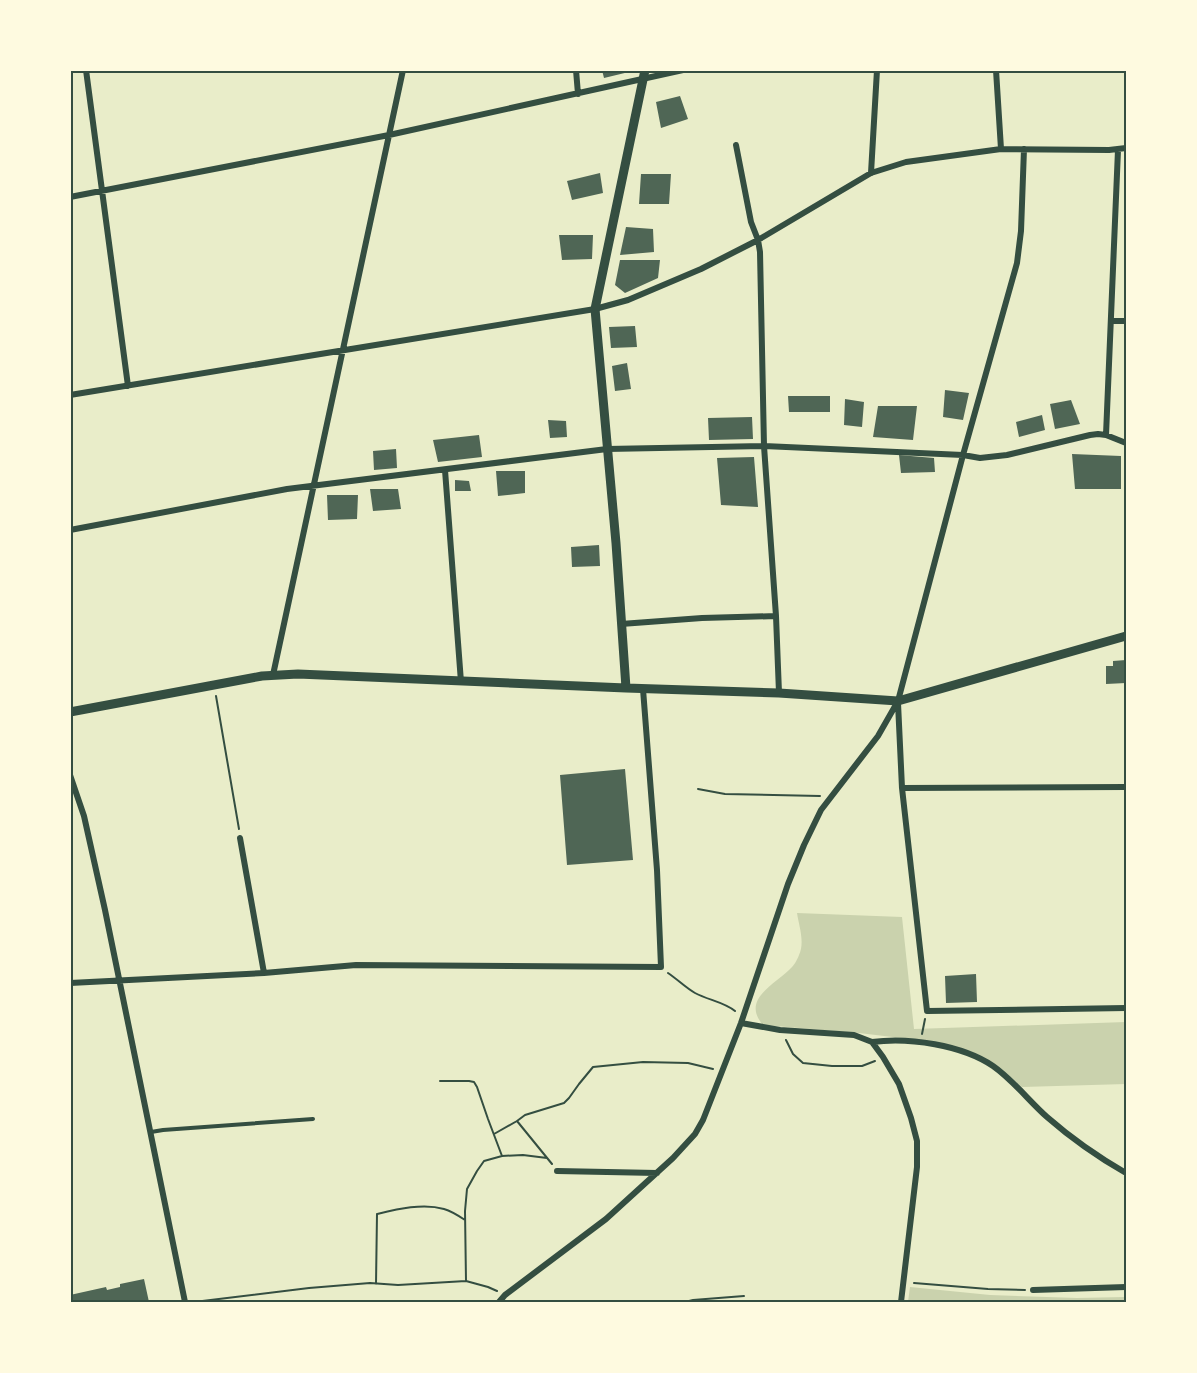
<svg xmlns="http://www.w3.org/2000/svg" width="1197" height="1373" font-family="'PT Sans',sans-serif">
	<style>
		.green { fill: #cad2ad }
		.building { fill: #4f6655 }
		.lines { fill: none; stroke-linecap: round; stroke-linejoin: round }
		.path { stroke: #344e41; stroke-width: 2 }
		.service { stroke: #344e41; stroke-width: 4 }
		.minor { stroke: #344e41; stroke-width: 6 }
		.tertiary { stroke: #344e41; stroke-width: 9 }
		.neatline { fill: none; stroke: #344e41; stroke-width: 2 }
	</style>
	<rect width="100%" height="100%" fill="#e9edc9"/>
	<!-- green -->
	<path class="green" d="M797 913 902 917 914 1029 1126 1022V1084L1022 1087 995 1064 972 1052 926 1041 859 1033 763 1025C740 998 777 984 792 967 795 964 798 958 799 955 805 942 799 926 797 913Z
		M910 1287 990 1295 1077 1298 1126 1297V1302H908Z"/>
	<!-- building -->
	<path class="building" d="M602 70H633V71L604 78Z
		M680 96 688 119 661 128 656 102Z
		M600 173 603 193 572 200 567 181Z
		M641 174H671L669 204H639Z
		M626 227 653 229 654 252 620 255Z
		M559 235H593L592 259 562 260Z
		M620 260H660L658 278 625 293 615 285Z
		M635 326 637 347 611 348 609 327Z
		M627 363 631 389 615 391 612 366Z
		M945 390 969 393 963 420 943 417Z
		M788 396H830V412H789Z
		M845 399 864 402 862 427 844 425Z
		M1071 400 1080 424 1055 429 1050 404Z
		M878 406H917L913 440 873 437Z
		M1042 415 1045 430 1019 437 1016 422Z
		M752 417 753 439 709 440 708 418Z
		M548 420 566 421 567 437 550 438Z
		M479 435 482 457 438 462 433 440Z
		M396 449 397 468 374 470 373 451Z
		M1072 454 1121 456V489H1075Z
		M899 455 934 458 935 472 901 473Z
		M754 457 758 507 721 505 717 458Z
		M496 471H525V493L498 496Z
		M455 480 469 481 471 491H455Z
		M370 489H398L401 509 373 511Z
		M327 495H358L357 519 328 520Z
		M599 545 600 566 572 567 571 547Z
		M1126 660V683L1106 684V666H1113V661Z
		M625 769 633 860 567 865 560 775Z
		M976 974 977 1002 946 1003 945 976Z
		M144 1279 149 1302H70V1295L106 1287 107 1290 120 1287V1284Z"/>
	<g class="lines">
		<!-- path -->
		<path class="path" d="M216 696 239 829
			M698 789 725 794 820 796
			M668 973C677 979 686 988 695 993 708 1000 724 1002 735 1011
			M922 1034 925 1019
			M786 1040 793 1054 803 1063 832 1066H862L875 1061
			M440 1081H469L474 1082 477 1087 488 1119 502 1156
			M494 1134 517 1121
			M552 1164 517 1121 525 1115 564 1103 569 1098 579 1084 593 1067 643 1062 688 1063 713 1069
			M466 1281 465 1211 467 1189 477 1171 484 1161 502 1156 523 1155 547 1158
			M914 1283 988 1289 1025 1290
			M376 1284 377 1214C398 1209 423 1203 444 1209 451 1211 459 1216 465 1220
			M194 1302 309 1288 370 1283 398 1285 466 1281 488 1287 497 1291
			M685 1302 693 1300 744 1296"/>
		<!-- service -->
		<path class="service" d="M151 1132 163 1130 313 1119"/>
		<!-- minor -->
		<path class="minor" d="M86 70 128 386
			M576 70 578 94
			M996 70 1001 149
			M736 145 751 222 758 240 760 252 764 446 776 616 779 693
			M871 173 877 70
			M70 197 389 135 683 70
			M1111 321H1126
			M70 395 595 309 628 300 701 269 758 240 871 173 906 162 1001 149 1109 150 1126 148
			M1106 435 1118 150
			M445 470 461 682
			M70 530 287 489 607 449 764 446 963 455 980 458 1007 455 1090 435 1098 434 1106 435 1126 443
			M621 624 702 618 776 616
			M273 675 403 70
			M898 703 902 788 927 1011 1126 1008
			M70 775 84 816 105 910 185 1302
			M902 788 1126 787
			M240 838 264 973
			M70 983 264 973 356 965 661 967 657 870 643 689
			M741 1023 780 1030 854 1035 872 1042 883 1057 899 1084 911 1118 917 1141V1167L901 1302
			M872 1042C909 1037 962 1045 993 1066 1013 1080 1029 1101 1047 1117 1071 1138 1098 1157 1126 1173
			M557 1171 657 1173
			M1033 1290 1126 1287
			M499 1302 505 1295 606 1219 673 1158 695 1134 703 1120 741 1023 788 884 804 845 821 810 878 736 898 701 963 455 1017 263 1021 231 1024 149"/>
		<!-- tertiary -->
		<path class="tertiary" d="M626 688 616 543 595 309 645 70
			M70 712 262 676 298 674 626 688 779 693 898 701 1126 636"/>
	</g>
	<!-- border -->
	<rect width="1197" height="1373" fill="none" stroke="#fefae0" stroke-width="144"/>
	<rect x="72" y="72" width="1053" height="1229" class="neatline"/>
</svg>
